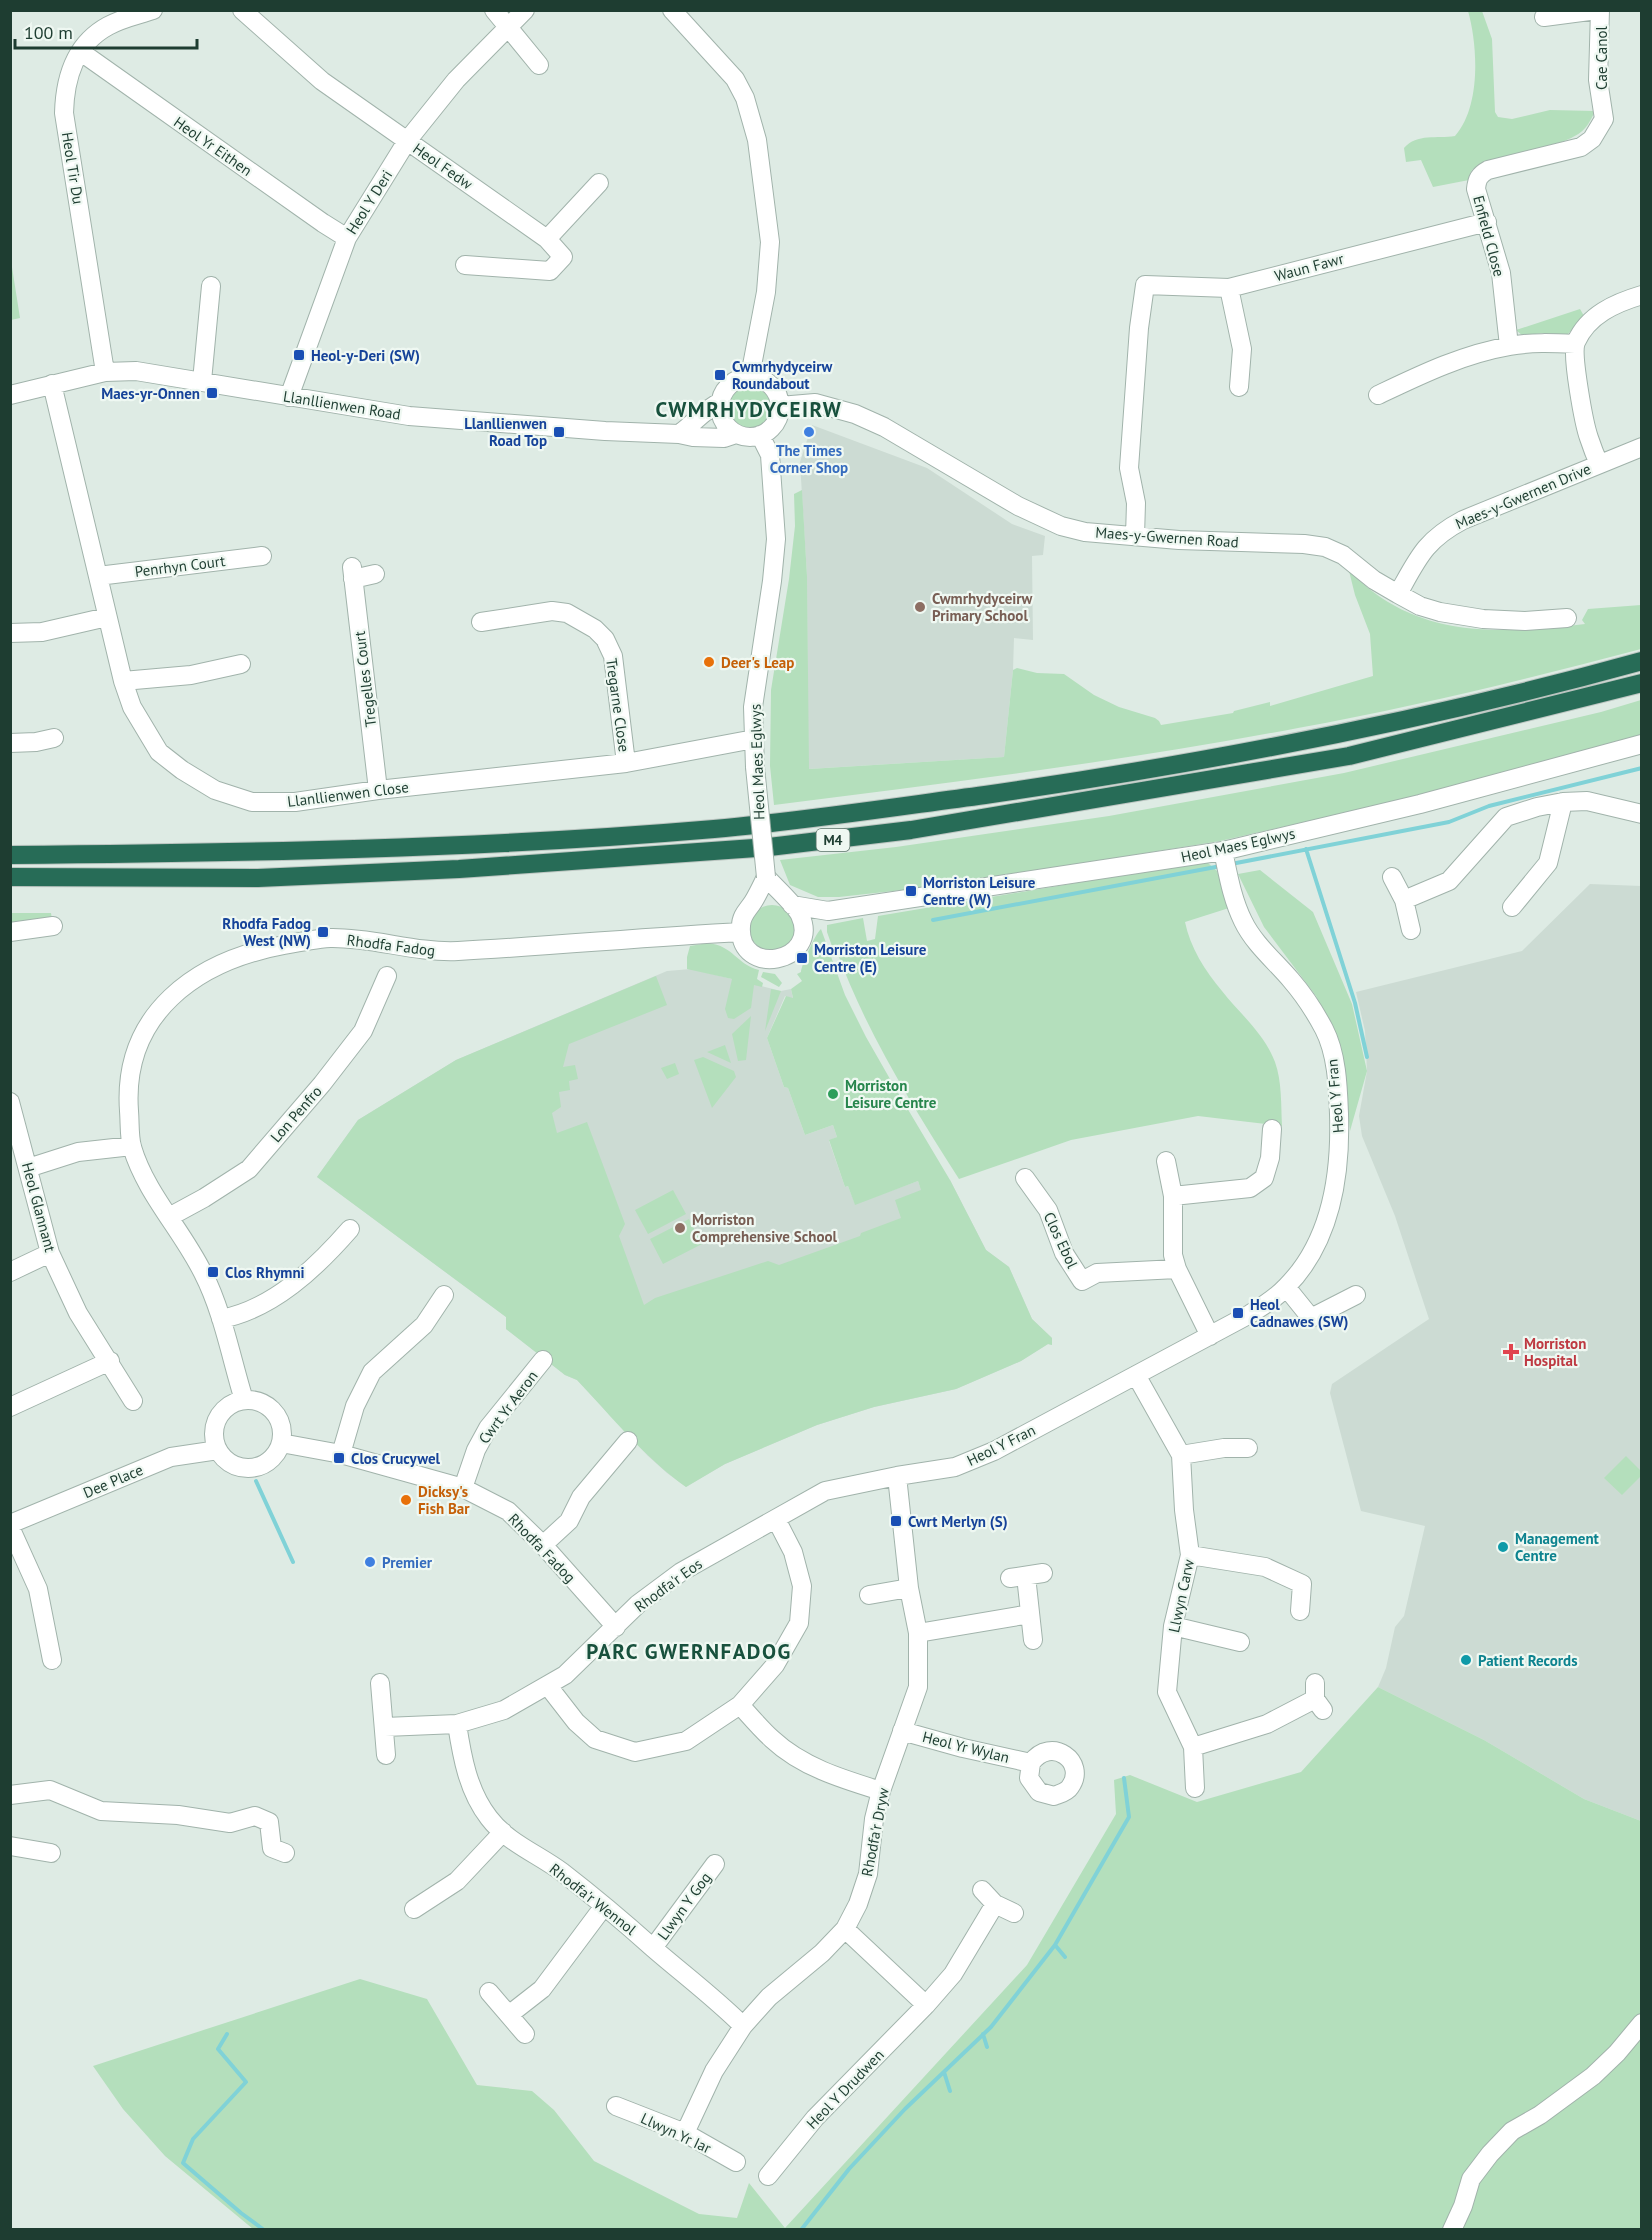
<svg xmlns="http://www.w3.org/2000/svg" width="1652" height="2240" font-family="'PT Sans',sans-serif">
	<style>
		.built { fill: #ccdbd3 }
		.green { fill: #b4dfbc }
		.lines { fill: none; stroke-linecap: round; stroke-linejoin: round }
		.stream { stroke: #80d2d7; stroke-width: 4 }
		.minor-casing { stroke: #a1b3ab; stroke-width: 20 }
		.highway-casing { stroke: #bcc5c1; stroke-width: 20 }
		.minor { stroke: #fff; stroke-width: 18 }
		.highway { stroke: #276c57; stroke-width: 18 }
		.minor-bridge-casing { stroke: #a1b3ab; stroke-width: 20; stroke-linecap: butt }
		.minor-bridge { stroke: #fff; stroke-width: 18 }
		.transit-dot { fill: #1a4fb4; stroke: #eff8f2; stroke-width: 2 }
		.shop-dot { fill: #3f7fe0; stroke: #eff8f2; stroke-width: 2 }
		.education-dot { fill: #8d6e63; stroke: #eff8f2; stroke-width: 2 }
		.food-dot { fill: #e8710a; stroke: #eff8f2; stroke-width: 2 }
		.leisure-dot { fill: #2e9e5b; stroke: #eff8f2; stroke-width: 2 }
		.health-dot { fill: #e0444e; stroke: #eff8f2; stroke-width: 2 }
		.culture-dot { fill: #0f9aa8; stroke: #eff8f2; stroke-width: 2 }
		.labels { text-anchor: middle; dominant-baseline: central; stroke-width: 4.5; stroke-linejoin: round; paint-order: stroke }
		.shield { fill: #eff8f2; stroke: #5d756b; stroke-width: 1.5 }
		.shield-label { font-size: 14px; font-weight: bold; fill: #1e3d31 }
		.street-label { font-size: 15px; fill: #1e3d31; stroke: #eff8f2 }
		.transit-label { font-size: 15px; font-weight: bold; fill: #164399; stroke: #eff8f2; text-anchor: start }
		.shop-label { font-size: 15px; font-weight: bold; fill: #366cbe; stroke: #eff8f2 }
		.education-label { font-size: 15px; font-weight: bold; fill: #785e54; stroke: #eff8f2; text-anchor: start }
		.food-label { font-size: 15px; font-weight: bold; fill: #c56008; stroke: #eff8f2; text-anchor: start }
		.leisure-label { font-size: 15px; font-weight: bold; fill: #27864d; stroke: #eff8f2; text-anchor: start }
		.health-label { font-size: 15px; font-weight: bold; fill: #be3a42; stroke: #eff8f2; text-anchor: start }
		.culture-label { font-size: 15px; font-weight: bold; fill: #0d838f; stroke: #eff8f2; text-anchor: start }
		.district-label { font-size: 21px; font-weight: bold; letter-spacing: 1.5px; fill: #18513d; stroke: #eff8f2 }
	</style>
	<rect width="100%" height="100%" fill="#deebe4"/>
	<!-- built -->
	<path class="built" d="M812 425 927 468 1012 524 1045 536 1043 555 1032 556 1033 640 1014 638 1013 670 1004 757 808 769 807 576 800 462Z
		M1590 884 1641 886V1821L1584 1799 1484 1740 1378 1687 1386 1668 1395 1627 1404 1616 1425 1526 1361 1511 1330 1393 1332 1384 1429 1319 1395 1216 1362 1136 1359 1116 1367 1071 1365 1031 1356 992 1522 951Z
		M691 969 781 991 791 989 793 999 785 996 767 1038 784 1087 788 1088 805 1135 833 1125 837 1137 829 1141 845 1187 848 1186 855 1204 918 1181 921 1189 950 1180 986 1250 1009 1267 1032 1319 1052 1338V1345L1048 1344 1021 1361 956 1389 874 1407 817 1425 725 1464 686 1487 667 1473 648 1456 577 1380 565 1375 506 1329V1317L317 1177 358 1120 456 1060 667 971Z"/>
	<!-- green -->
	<path class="green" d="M1468 11H1482L1492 39 1495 112 1498 117 1512 119 1550 110 1595 111C1586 131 1581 134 1562 142L1483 164C1473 167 1470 170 1469 180L1433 187 1421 160 1406 162 1404 148C1417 133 1437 139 1455 136 1481 107 1478 46 1468 11Z
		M11 261 20 318 11 320H10Z
		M1580 309 1584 316 1567 335 1542 333 1523 336 1516 330Z
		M729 407a21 21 0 1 1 42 0a21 21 0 1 1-42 0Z
		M802 490 807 576 809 769 1004 757 1013 670 1017 668 1037 673 1064 674 1094 695 1119 707 1155 718 1159 721 1161 725 1233 713 1234 711 1270 702V706L1373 676 1370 634 1355 595 1349 571C1361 582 1374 594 1388 602 1447 638 1520 632 1585 624L1582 620 1588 609 1641 605V649C1528 679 1413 707 1298 728 1124 761 949 783 774 805L770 766 771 690 789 579 795 526 794 494Z
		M1641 700V735L1486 781 1220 841 948 885 839 897H818L790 885 780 860 896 847 1109 816 1344 773 1601 712Z
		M1195 863H1208L1217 871 1229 908 1185 922C1190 947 1205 971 1222 991 1240 1014 1264 1033 1275 1062 1282 1081 1281 1106 1282 1126L1198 1116 1071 1140 959 1179C912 1105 866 1032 836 949H833L827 932V925L863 918 867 941 875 939 878 916Z
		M1260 870 1313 912 1352 1004 1367 1071 1350 1131 1343 1058 1316 996 1264 927 1238 874Z
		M749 928a23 23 0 1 1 46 0a23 23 0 1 1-46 0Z
		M10 913H51L53 926 11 932Z
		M821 929 845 995 866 1037 894 1086 950 1180 986 1250 1009 1267 1032 1319 1052 1338V1345L1048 1344 1021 1361 956 1389 874 1407 817 1425 725 1464 686 1487C644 1457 612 1417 577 1380L565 1375 506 1329V1317L317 1177 358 1120 456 1060 656 976 667 1005 569 1044 563 1067 575 1065 578 1079 569 1081 570 1090 559 1092 561 1107 552 1113 557 1133 587 1122 625 1224 619 1236 644 1305 655 1298 768 1261 779 1265 860 1236 861 1233 901 1218 895 1200 921 1190 918 1181 855 1205 848 1186 845 1187 829 1140 837 1137 833 1125 805 1135 788 1088 784 1087 767 1038 786 996 793 998 791 989 802 981 797 974 801 972C801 966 815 934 821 929Z
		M708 943C734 946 736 964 759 970L757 979 763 983 762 987 754 985 751 1008 734 1019 728 1018 725 1009 732 979 687 969V957L690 946Z
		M763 972 775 974 782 983 779 987 761 977Z
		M771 989 781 991 765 1031Z
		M751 1016 746 1060 738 1061 732 1034Z
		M725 1045 731 1063 707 1052Z
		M703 1057 734 1071 736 1077 712 1108 694 1060Z
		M675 1063 679 1074 667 1079 661 1068Z
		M673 1190 686 1214 648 1234 635 1210Z
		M689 1219 702 1244 663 1264 650 1239Z
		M1626 1456 1641 1471V1476L1622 1495 1604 1478Z
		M1378 1687 1484 1740 1584 1799 1641 1821V2229H253L165 2156 123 2109 93 2066 360 1979 427 1999 477 2085 532 2091 554 2110 594 2161 699 2214 737 2218 749 2183 785 2228 1027 1965 1116 1814 1114 1780 1130 1775 1197 1802 1301 1772Z"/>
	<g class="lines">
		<!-- stream -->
		<path class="stream" d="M1306 849 1355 1003 1367 1057
			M1231 864 1449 822 1489 806 1642 768
			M933 920 1221 866
			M256 1481 293 1562
			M1055 1945 1065 1957
			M227 2034 218 2049 246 2082 193 2139 183 2163 241 2213 264 2230
			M983 2034 987 2047
			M944 2072 950 2091
			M801 2230 849 2169 905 2109 991 2027 1055 1945 1129 1817 1124 1778"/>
		<!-- minor casing -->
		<g class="minor-casing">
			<path id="minor" d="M242 10 322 81 547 239 563 257 550 271 465 265
				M494 10 539 65
				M672 10 735 79 745 98 757 140 770 242 766 292 750 376
				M1544 17 1597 10
				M81 52 323 223 347 238
				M547 239 599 183
				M1509 346 1501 273 1476 189C1477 179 1479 175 1488 170L1581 147 1592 139 1604 119 1598 80 1600 10
				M105 372 64 113C65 77 75 44 108 26 122 18 138 15 153 10
				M720 407a30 30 0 1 1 60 0a30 30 0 1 1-60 0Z
				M202 381 211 286
				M52 384 123 681 132 707 159 752 182 770 215 790 252 802H295L378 790 626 763 754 739
				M1239 387 1242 349 1229 288 1487 222
				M10 395 105 372 136 371 409 416 605 431 679 434 693 437 724 438 736 434
				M1378 395C1420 375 1463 354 1510 346 1531 342 1553 343 1575 344
				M289 397 347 238 407 141 456 80 525 10
				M780 406 815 403 855 414 884 427 1018 506 1061 526 1085 532 1179 540 1304 544 1325 547 1343 555 1374 580 1398 594 1420 606 1440 612 1483 619 1525 621 1567 618
				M679 434C693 424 704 410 720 402
				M1599 464C1595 455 1592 447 1589 438 1584 424 1571 354 1576 342 1588 315 1615 303 1642 295
				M1135 536 1136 503 1129 468 1139 328 1145 285 1229 288
				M352 567 378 790
				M98 576 262 556
				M353 579 375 574
				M1398 594C1418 558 1425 540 1463 520L1642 447
				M481 622 552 611 567 613 595 629 605 639 613 656 626 763
				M10 633 42 632 107 617
				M123 681 191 675 241 664
				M10 743 36 742 54 738
				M755 767 753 707 772 581 776 539 770 455 760 435
				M766 877C774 886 796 906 800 915 822 963 737 979 741 926 741 915 748 910 753 902 758 894 762 885 766 877Z
				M1392 877 1404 900 1411 930
				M1404 900 1449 881 1506 817 1537 807 1563 802 1587 801 1642 814
				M792 905 828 911 1223 851 1420 804 1642 744
				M1512 907 1548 863 1563 802
				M10 932 53 926
				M10 1102 50 1253 78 1313 133 1401
				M1166 1161 1173 1196V1255L1177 1269 1210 1336
				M28 1168 78 1152 132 1146
				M1025 1178 1048 1210 1064 1253 1082 1281 1097 1273 1177 1269
				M1173 1196 1250 1188 1264 1178 1270 1158 1272 1129
				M169 1217 204 1198 249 1169 322 1084 363 1031 387 976
				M10 1272 50 1253
				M1286 1287 1311 1318 1356 1295
				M221 1319C273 1309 316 1268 350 1229
				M1136 1375 1181 1455 1184 1510 1190 1555 1173 1626 1167 1692 1193 1747 1195 1788
				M244 1400C231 1358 223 1312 203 1273 182 1230 146 1194 132 1147 129 1136 130 1123 129 1111 122 1014 196 961 284 945 299 942 314 939 330 938 373 937 414 953 458 951 552 946 646 937 741 932
				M214 1434a34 34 0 1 1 68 0a34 34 0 1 1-68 0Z
				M10 1407 110 1361
				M281 1443 341 1454 463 1488 508 1511 543 1545 616 1627
				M341 1454 355 1406 372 1372 424 1325 444 1295
				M1181 1455 1224 1448H1248
				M463 1488 476 1450 488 1428 543 1360
				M10 1524 171 1457 218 1450
				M10 1527 38 1589 52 1660
				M543 1545 569 1521 581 1497 628 1441
				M1190 1555 1265 1567 1302 1584 1300 1611
				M1026 1576 1033 1640
				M1010 1578 1043 1573
				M869 1595 909 1588
				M1173 1626 1240 1642
				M918 1633 1030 1614
				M380 1683 386 1755
				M1315 1683V1699L1323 1710
				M548 1686 576 1722 595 1739 635 1752 686 1741 740 1705 775 1665 799 1623 802 1586 793 1552 776 1519
				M740 1705C750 1716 761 1729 772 1739 802 1767 842 1779 881 1791
				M457 1724C462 1757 468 1791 489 1818 508 1843 538 1854 562 1872 593 1896 624 1922 653 1948 683 1974 715 1998 743 2026
				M385 1727 457 1724 504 1710 565 1675 638 1604 681 1572 825 1491 897 1476 955 1467 994 1451 1250 1314C1263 1306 1276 1298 1286 1287 1331 1242 1341 1175 1339 1114 1338 1087 1337 1054 1324 1029 1315 1012 1304 995 1291 980 1275 961 1254 944 1243 921 1232 899 1228 874 1223 851
				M902 1731 963 1748 1031 1763 1029 1778 1039 1792 1054 1796C1059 1794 1067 1792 1070 1787 1088 1762 1051 1735 1031 1763
				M1193 1747 1267 1724 1315 1699
				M10 1795 50 1790 101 1811 178 1815 230 1823 255 1816 269 1822 272 1848 285 1853
				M10 1846 51 1853
				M982 1890 995 1904 1014 1913
				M414 1909 457 1881 503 1832
				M845 1929 926 2005
				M653 1948 715 1864
				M489 1992 525 2034
				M510 2014 542 1989 604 1906
				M616 2106 685 2133 736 2162
				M685 2133 714 2071 743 2026 769 1997 822 1953 845 1929 858 1904 868 1874 874 1819 881 1791 918 1687V1633L909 1588 897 1476
				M768 2176 815 2118 926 2005 953 1974 995 1904
				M1452 2230 1463 2206 1471 2179 1490 2154 1512 2131 1540 2115 1593 2076 1617 2053 1642 2023"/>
		</g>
		<!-- highway casing -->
		<g class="highway-casing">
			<path id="highway" d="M10 855C245 853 480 849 714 829 804 821 895 807 985 795 1206 763 1426 721 1642 661
				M10 877 258 878 459 869 769 847 911 830 1349 756 1642 683"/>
		</g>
		<!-- minor -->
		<use href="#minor" class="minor"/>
		<!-- highway -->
		<use href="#highway" class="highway"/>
		<!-- minor-bridge casing -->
		<g class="minor-bridge-casing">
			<path id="minor-bridge" d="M755 767 766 877"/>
		</g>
		<!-- minor-bridge -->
		<use href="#minor-bridge" class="minor-bridge"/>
	</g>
	<!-- markers -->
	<g class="transit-dot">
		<rect x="293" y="349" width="12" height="12" rx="3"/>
		<rect x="714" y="369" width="12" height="12" rx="3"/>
		<rect x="206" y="387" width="12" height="12" rx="3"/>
		<rect x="553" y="426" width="12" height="12" rx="3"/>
		<rect x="905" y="885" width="12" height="12" rx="3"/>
		<rect x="317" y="926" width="12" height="12" rx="3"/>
		<rect x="796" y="952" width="12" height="12" rx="3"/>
		<rect x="207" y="1266" width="12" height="12" rx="3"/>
		<rect x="1232" y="1307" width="12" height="12" rx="3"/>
		<rect x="333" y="1452" width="12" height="12" rx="3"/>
		<rect x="890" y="1515" width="12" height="12" rx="3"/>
	</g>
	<g class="shop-dot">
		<circle cx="809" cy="432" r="6"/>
		<circle cx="370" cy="1562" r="6"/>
	</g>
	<g class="education-dot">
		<circle cx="920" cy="607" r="6"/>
		<circle cx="680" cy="1228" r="6"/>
	</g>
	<g class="food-dot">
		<circle cx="709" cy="662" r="6"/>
		<circle cx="406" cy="1500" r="6"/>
	</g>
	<circle class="leisure-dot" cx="833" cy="1094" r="6"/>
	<path class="health-dot" d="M1508 1343h6v6h6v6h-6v6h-6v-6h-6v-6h6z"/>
	<g class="culture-dot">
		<circle cx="1503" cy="1547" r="6"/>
		<circle cx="1466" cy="1660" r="6"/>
	</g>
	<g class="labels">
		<!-- shield labels -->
		<rect class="shield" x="816.5" y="829" width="33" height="22" rx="4.5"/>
		<g class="shield-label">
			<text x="833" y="840">M4</text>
		</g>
		<!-- street labels -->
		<g class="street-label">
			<text transform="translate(1601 58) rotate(-90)">Cae Canol</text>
			<text transform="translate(213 146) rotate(35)">Heol Yr Eithen</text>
			<text transform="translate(443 166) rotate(35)">Heol Fedw</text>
			<text transform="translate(73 168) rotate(81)">Heol Tir Du</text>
			<text transform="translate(369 202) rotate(-58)">Heol Y Deri</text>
			<text transform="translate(1489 236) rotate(75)">Enfield Close</text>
			<text transform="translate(1309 267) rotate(-15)">Waun Fawr</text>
			<text transform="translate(342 405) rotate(9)">Llanllienwen Road</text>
			<text transform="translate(1523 496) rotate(-23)">Maes-y-Gwernen Drive</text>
			<text transform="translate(1167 537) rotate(4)">Maes-y-Gwernen Road</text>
			<text transform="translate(180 566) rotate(-7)">Penrhyn Court</text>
			<text transform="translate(365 679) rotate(-97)">Tregelles Court</text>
			<text transform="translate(618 705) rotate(82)">Tregarne Close</text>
			<text transform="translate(757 762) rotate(-92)">Heol Maes Eglwys</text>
			<text transform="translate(348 794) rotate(-7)">Llanllienwen Close</text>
			<text transform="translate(1238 845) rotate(-12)">Heol Maes Eglwys</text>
			<text transform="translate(391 945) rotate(7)">Rhodfa Fadog</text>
			<text transform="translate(1335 1096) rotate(-95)">Heol Y Fran</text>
			<text transform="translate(296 1114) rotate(-49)">Lon Penfro</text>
			<text transform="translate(39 1207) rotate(75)">Heol Glannant</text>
			<text transform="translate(1061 1240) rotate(65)">Clos Ebol</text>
			<text transform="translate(508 1407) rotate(-53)">Cwrt Yr Aeron</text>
			<text transform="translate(1001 1445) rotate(-26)">Heol Y Fran</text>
			<text transform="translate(113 1481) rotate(-23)">Dee Place</text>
			<text transform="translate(542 1548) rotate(46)">Rhodfa Fadog</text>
			<text transform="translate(668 1585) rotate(-36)">Rhodfa'r Eos</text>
			<text transform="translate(1181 1596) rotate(-78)">Llwyn Carw</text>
			<text transform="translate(966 1747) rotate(14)">Heol Yr Wylan</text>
			<text transform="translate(875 1832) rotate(-79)">Rhodfa'r Dryw</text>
			<text transform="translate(593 1899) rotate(38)">Rhodfa'r Wennol</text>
			<text transform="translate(684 1906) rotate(-54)">Llwyn Y Gog</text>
			<text transform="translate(845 2089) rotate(-46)">Heol Y Drudwen</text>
			<text transform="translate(676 2133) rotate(25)">Llwyn Yr Iar</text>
		</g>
		<!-- transit labels -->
		<g class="transit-label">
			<text x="311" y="355">Heol-y-Deri (SW)</text>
			<text x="732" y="366">Cwmrhydyceirw<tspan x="732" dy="17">Roundabout</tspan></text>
			<text x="200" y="393" text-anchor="end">Maes-yr-Onnen</text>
			<text x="547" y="423" text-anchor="end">Llanllienwen<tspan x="547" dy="17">Road Top</tspan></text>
			<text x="923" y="882">Morriston Leisure<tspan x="923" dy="17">Centre (W)</tspan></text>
			<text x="311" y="923" text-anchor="end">Rhodfa Fadog<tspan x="311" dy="17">West (NW)</tspan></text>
			<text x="814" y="949">Morriston Leisure<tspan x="814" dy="17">Centre (E)</tspan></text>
			<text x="225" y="1272">Clos Rhymni</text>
			<text x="1250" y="1304">Heol<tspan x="1250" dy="17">Cadnawes (SW)</tspan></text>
			<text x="351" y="1458">Clos Crucywel</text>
			<text x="908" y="1521">Cwrt Merlyn (S)</text>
		</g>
		<!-- shop labels -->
		<g class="shop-label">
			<text x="809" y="450">The Times<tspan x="809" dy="17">Corner Shop</tspan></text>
			<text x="382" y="1562" text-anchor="start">Premier</text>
		</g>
		<!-- education labels -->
		<g class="education-label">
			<text x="932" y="598">Cwmrhydyceirw<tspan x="932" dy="17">Primary School</tspan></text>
			<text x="692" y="1219">Morriston<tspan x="692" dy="17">Comprehensive School</tspan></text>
		</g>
		<!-- food labels -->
		<g class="food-label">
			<text x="721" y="662">Deer's Leap</text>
			<text x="418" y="1491">Dicksy's<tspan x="418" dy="17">Fish Bar</tspan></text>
		</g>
		<!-- leisure labels -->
		<g class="leisure-label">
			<text x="845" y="1085">Morriston<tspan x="845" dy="17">Leisure Centre</tspan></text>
		</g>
		<!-- health labels -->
		<g class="health-label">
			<text x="1524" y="1343">Morriston<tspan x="1524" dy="17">Hospital</tspan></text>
		</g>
		<!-- culture labels -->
		<g class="culture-label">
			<text x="1515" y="1538">Management<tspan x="1515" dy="17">Centre</tspan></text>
			<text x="1478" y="1660">Patient Records</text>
		</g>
		<!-- district labels -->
		<g class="district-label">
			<text x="749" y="409">CWMRHYDYCEIRW</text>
			<text x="689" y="1651">PARC GWERNFADOG</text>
		</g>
	</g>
	<!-- border -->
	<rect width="1652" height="2240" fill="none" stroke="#1e3d31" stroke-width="24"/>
	<!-- scale -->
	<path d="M15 39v9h182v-9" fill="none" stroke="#1e3d31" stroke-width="3"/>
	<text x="24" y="39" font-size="18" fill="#1e3d31" stroke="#eff8f2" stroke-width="4.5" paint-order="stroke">100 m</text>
</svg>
